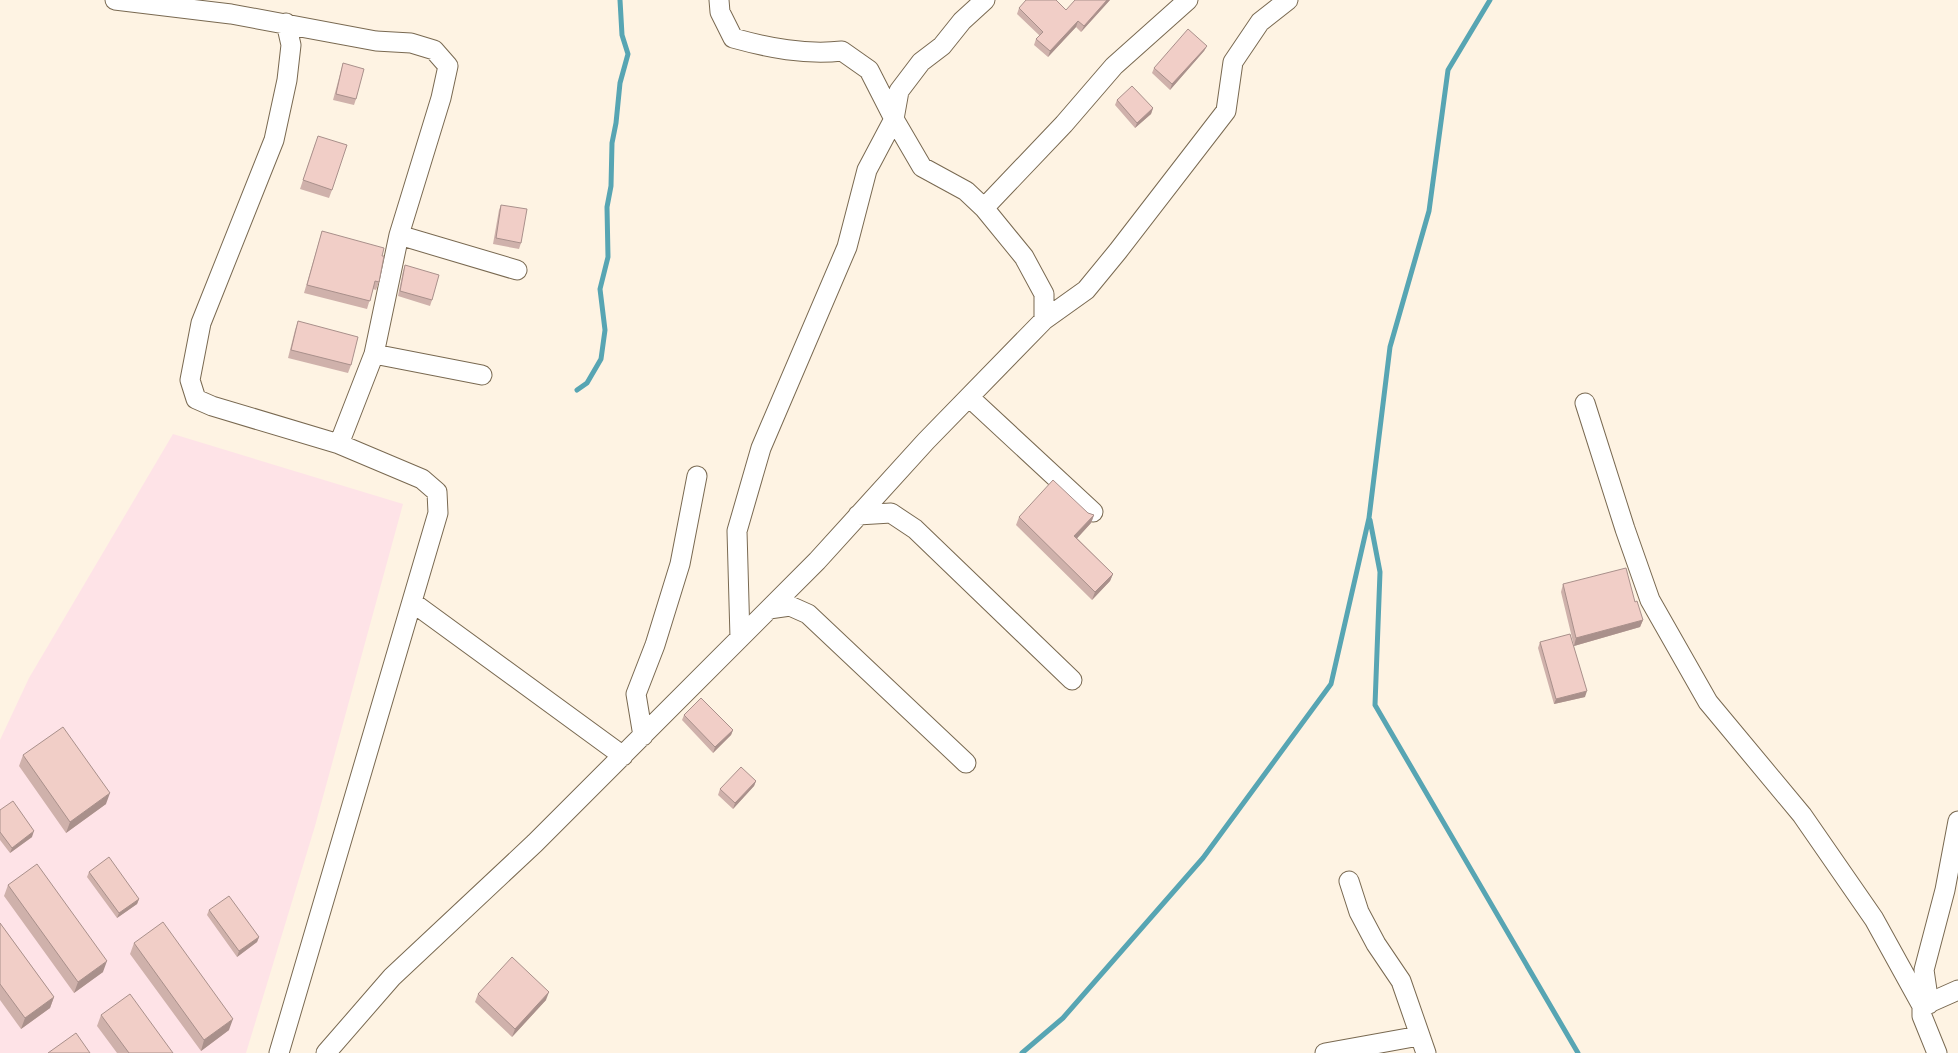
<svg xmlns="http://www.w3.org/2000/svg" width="1958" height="1053" font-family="Barlow,sans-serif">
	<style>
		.education { fill: #fee3e7 }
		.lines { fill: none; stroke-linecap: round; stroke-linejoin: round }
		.stream { stroke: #57a5b3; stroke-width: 5 }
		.minor-casing { stroke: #796951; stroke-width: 21 }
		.minor { stroke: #fff; stroke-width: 19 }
		.wall { fill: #cfb1ab }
		.shaded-wall { fill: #a9908b }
		.building { fill: #f1cec7; stroke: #a9908b }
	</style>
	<rect width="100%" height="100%" fill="#fef3e3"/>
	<!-- education -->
	<path class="education" d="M173 434 403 504 315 826 246 1053H0V740L29 678Z"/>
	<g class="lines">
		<!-- stream -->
		<path class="stream" d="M577 390 587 383 601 359 605 330 600 289 608 257 607 207 611 186 612 143 616 123 620 83 628 54 622 35 620 0
			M1370 520 1380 572 1375 705 1578 1053
			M1022 1053 1063 1018 1203 858 1331 684 1369 518 1390 347 1429 211 1448 70 1490 0"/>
		<!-- minor casing -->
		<g class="minor-casing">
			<path id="minor" d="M115 0 231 14 376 41 411 43 434 50 448 66 441 98 399 235 374 354 339 444
				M719 0 720 12 733 38C769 48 805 55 842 51L869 70 894 119 867 170 847 247 761 448 737 531 740 638
				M985 0 962 21 942 46 921 62 899 91 894 119 922 167 966 191 984 208 1024 257 1044 294V320
				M984 208 1064 124 1114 66 1188 0
				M399 235 517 270
				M374 354 482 375
				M969 397 1093 512
				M1585 403 1625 529 1650 600 1708 702 1802 815 1874 919 1922 1006
				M858 515 891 513 915 529 1072 680
				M412 602 623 756
				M769 609 790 606 808 614 966 763
				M643 736 636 694 655 645 680 564 697 476
				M1349 881 1359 912 1376 944 1401 981 1426 1053
				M1929 1004 1924 970 1945 890 1958 821
				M279 1053 438 513 437 492 422 479 339 444 212 406 196 399 190 380 201 323 274 140 287 80 291 45 286 23
				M326 1053 392 977 535 843 817 561 926 441 1044 320 1086 290 1118 251 1226 111 1233 62 1260 22 1288 0
				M1325 1053 1419 1036
				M1937 1053 1922 1016V1006L1958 990"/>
		</g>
		<!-- minor -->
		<use href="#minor" class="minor"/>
	</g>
	<!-- wall -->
	<path class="wall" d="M1110 0 1081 32 1076 27 1048 57 1034 45 1036 39 1040 36 1017 14 1019 8 1066 10Z
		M1207 46 1204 51 1170 90 1152 73 1154 68Z
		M343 63 356 99 354 105 333 100Z
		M1117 100 1153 108 1151 114 1135 128 1115 105Z
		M315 144 332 190 329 198 300 189Z
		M501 205 521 243 519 249 493 244 499 210Z
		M322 231 382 256 379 282 376 290 373 289 367 309 304 293Z
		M405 265 432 300 430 306 398 296 403 271Z
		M298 321 351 365 348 373 288 358 295 330Z
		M1088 513 1094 515 1091 523 1077 538 1113 574 1110 581 1092 600 1016 525 1019 517Z
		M1563 584 1635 602 1643 620 1640 627 1574 646 1561 592Z
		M1540 642 1585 697 1554 704 1538 648Z
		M684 715 733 730 731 735 713 753 682 720Z
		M23 755 106 804 66 833 19 766Z
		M756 781 754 786 733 809 718 795 720 789Z
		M0 810 32 837 10 853 0 840Z
		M89 872 139 899 137 904 117 918 87 877Z
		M8 885 103 972 74 993 4 896Z
		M209 910 259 937 257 942 237 957 207 915Z
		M0 923 54 997 50 1008 21 1029 0 1000Z
		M134 943 229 1030 201 1051 130 954Z
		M478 994 546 1000 512 1037 475 1002Z
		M101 1015 173 1053H117L97 1026Z"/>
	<!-- shaded-wall -->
	<path class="shaded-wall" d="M1107 0H1110L1081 32 1084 26Z
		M1078 21 1076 27 1048 57 1050 51Z
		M1207 46 1204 51 1170 90 1172 84Z
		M1153 108 1151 114 1135 128 1137 123Z
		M1094 515 1091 523 1072 544 1074 536Z
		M1113 574 1110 581 1092 600 1095 592Z
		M1643 620 1640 627 1574 646 1576 638Z
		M1587 691 1585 697 1554 704 1556 699Z
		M733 730 731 735 713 753 715 747Z
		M756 781 754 786 733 809 735 803Z
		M110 793 106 804 66 833 70 822Z
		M34 831 32 837 10 853 12 848Z
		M139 899 137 904 117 918 119 913Z
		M259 937 257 942 237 957 239 951Z
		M107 961 103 972 74 993 78 982Z
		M549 992 546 1000 512 1037 515 1029Z
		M54 997 50 1008 21 1029 25 1018Z
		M233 1019 229 1030 201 1051 204 1040Z"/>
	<!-- building -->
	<path class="building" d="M1026 0H1056L1066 10 1075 0H1107L1084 26 1078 21 1050 51 1036 39 1043 32 1019 8Z
		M1188 29 1207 46 1172 84 1154 68Z
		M343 63 364 69 356 99 336 94Z
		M1132 86 1153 108 1137 123 1117 100Z
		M318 136 347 145 332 190 303 180Z
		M501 205 527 209 521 243 496 238Z
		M322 231 384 248 382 256H384L379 282 375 281 370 301 307 285Z
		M405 265 439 275 432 300 400 291Z
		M298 321 358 337 351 365 291 350Z
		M1053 480 1088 513 1094 515 1074 536 1113 574 1095 592 1019 517Z
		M1626 568 1635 602 1637 601 1643 620 1576 638 1563 584Z
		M1570 634 1587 691 1556 699 1540 642Z
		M701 698 733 730 715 747 684 715Z
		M63 727 110 793 70 822 23 755Z
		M741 767 756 781 735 803 720 789Z
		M13 801 34 831 12 848 0 832V810Z
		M109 857 139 899 119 913 89 872Z
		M37 864 107 961 78 982 8 885Z
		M229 896 259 937 239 951 209 910Z
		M163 922 233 1019 204 1040 134 943Z
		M0 923 54 997 25 1018 0 984Z
		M512 957 549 992 515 1029 478 994Z
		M130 994 173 1053H129L101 1015Z
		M76 1033 90 1053H48Z"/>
</svg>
